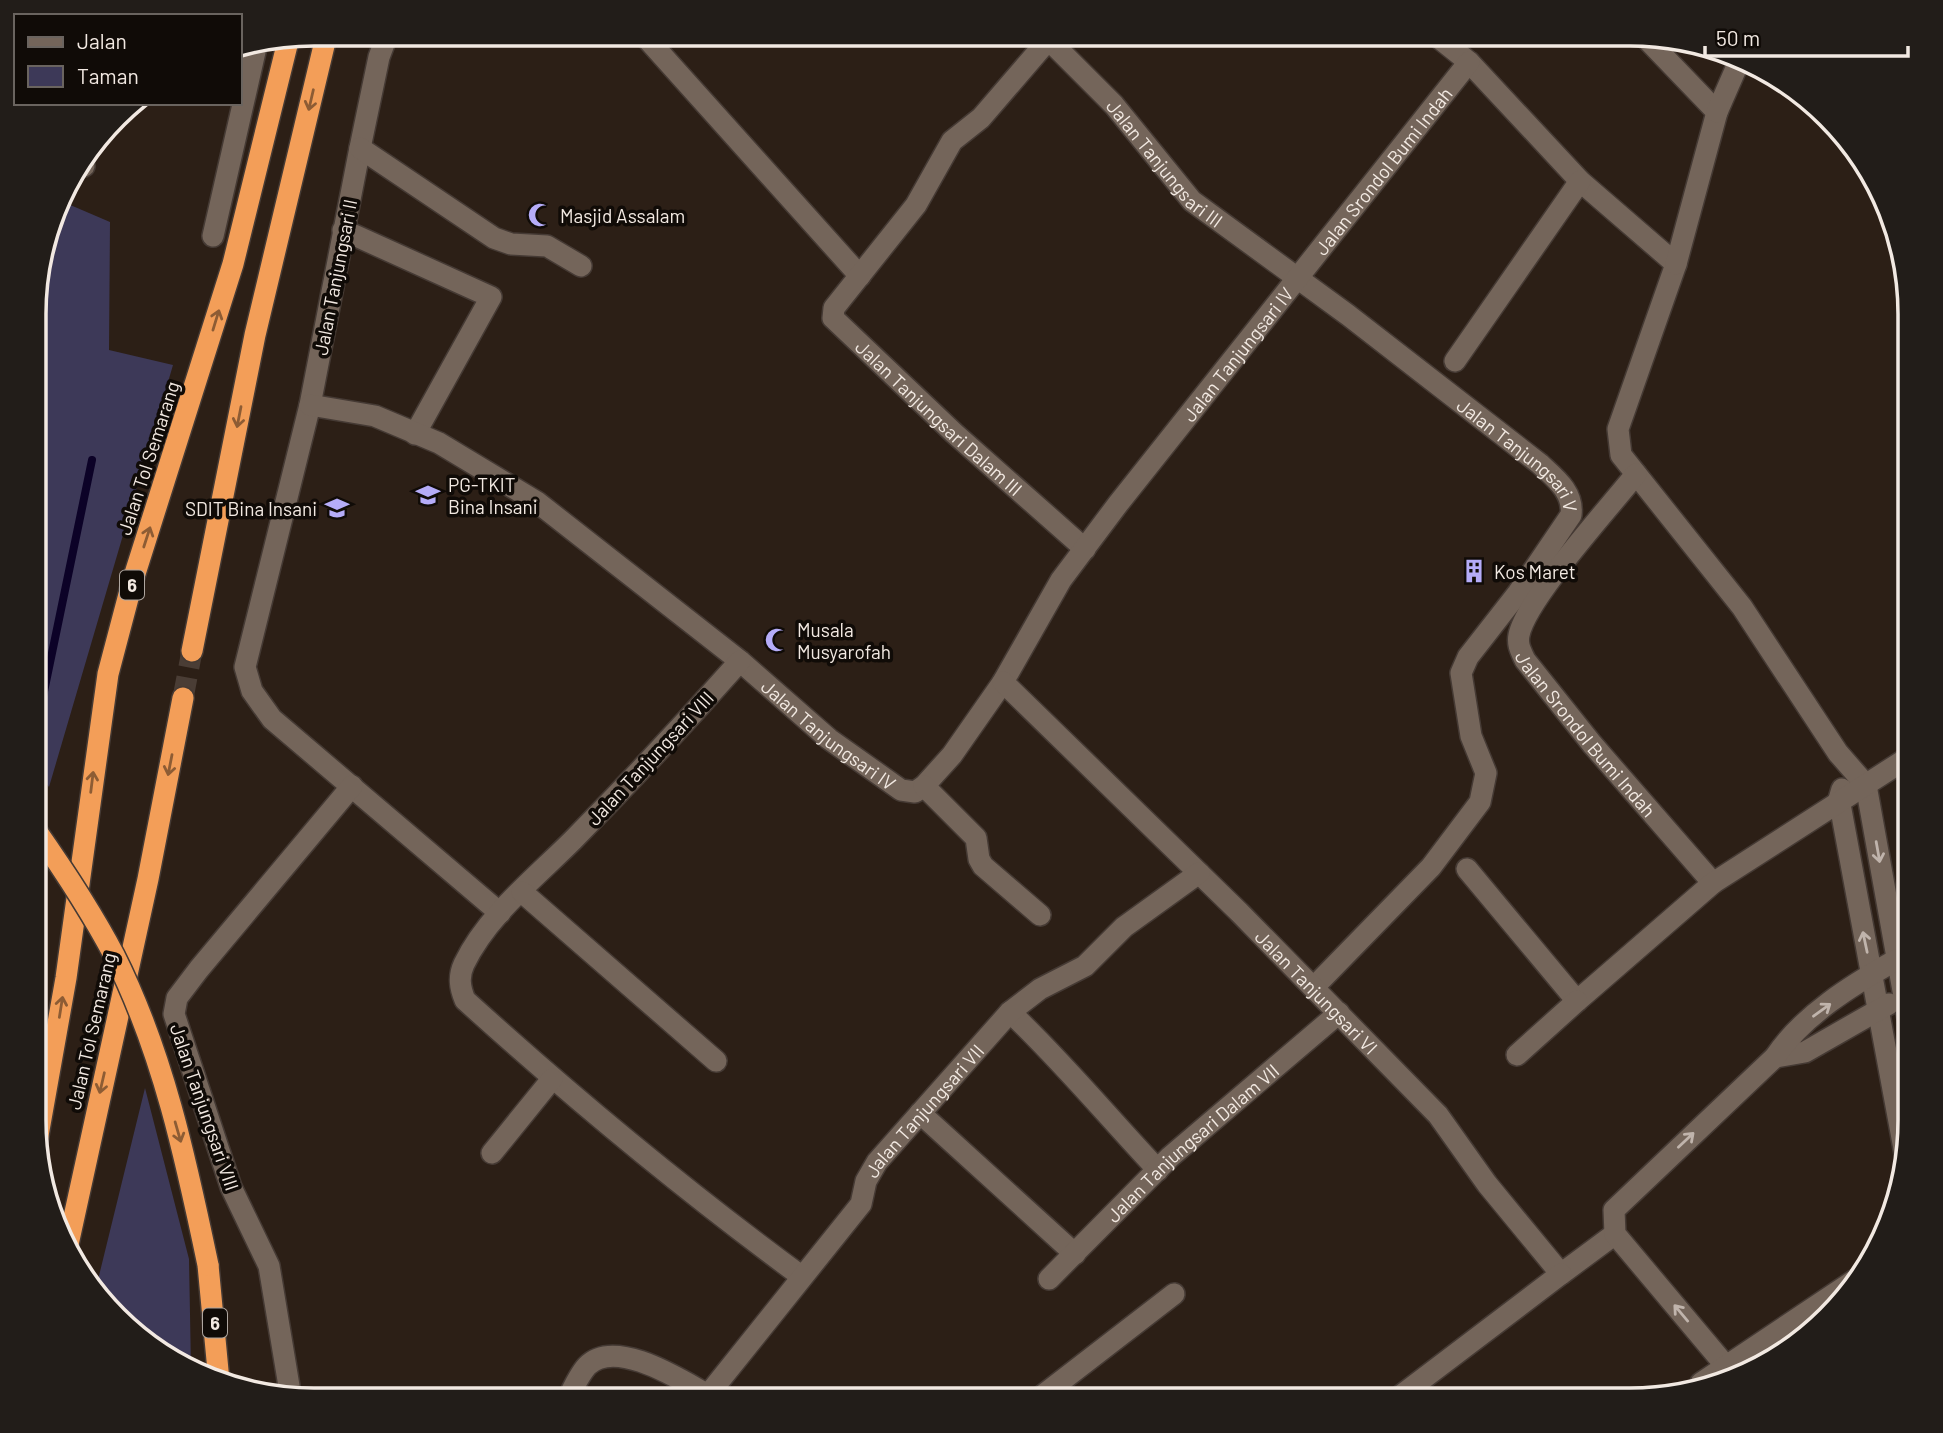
<svg xmlns="http://www.w3.org/2000/svg" width="1943" height="1433" font-family="Barlow,sans-serif">
	<style>
		.green { fill: #3d3958 }
		.lines { fill: none; stroke-linecap: round; stroke-linejoin: round }
		.stream { stroke: #0c0227; stroke-width: 8 }
		.highway-tunnel { stroke: #4a3d35; stroke-width: 21; stroke-dasharray: 21 10; stroke-linecap: butt }
		.minor-casing { stroke: #453a34; stroke-width: 24 }
		.highway-casing { stroke: #453a34; stroke-width: 24 }
		.minor { stroke: #74655a; stroke-width: 21 }
		.highway { stroke: #f39e58; stroke-width: 21 }
		.highway-bridge-casing { stroke: #453a34; stroke-width: 24; stroke-linecap: butt }
		.highway-bridge { stroke: #f39e58; stroke-width: 21 }
		.oneway { stroke: #8d5c34 }
		.oneway2 { stroke: #c0b4ac }
		.labels { text-anchor: middle; dominant-baseline: central; stroke-width: 7; stroke-linejoin: round; paint-order: stroke }
		.shield { fill: #100b07; stroke: #aea6a0; stroke-width: 2 }
		.shield-label { font-size: 18px; font-weight: bold; fill: #f2e9e2 }
		.street-label { font-size: 19px; fill: #f2e9e2; stroke: #100b07 }
		.poi-label { font-size: 19px; fill: #f2e9e2; stroke: #100b07; text-anchor: start }
		.rim { fill: none; stroke: #f2e9e2; stroke-width: 3.5 }
	</style>
	<rect width="100%" height="100%" fill="#2c1f16"/>
	<!-- green -->
	<path class="green" d="M61 201 110 222 109 350 173 365 49 787 35 769 36 277Z
		M145 1088 189 1259 191 1368 129 1330 96 1288Z"/>
	<g class="lines">
		<!-- stream -->
		<path class="stream" d="M35 735 92 460"/>
		<!-- highway-tunnel -->
		<path class="highway-tunnel" d="M183 698 192 651"/>
		<!-- minor casing -->
		<g class="minor-casing">
			<g id="minor">
				<path d="M388 33 379 57 360 148 310 405 245 667 252 691 272 719 500 913"/>
				<path d="M591 33H604"/>
				<path d="M642 33 860 276"/>
				<path id="s1" d="M1043 34 1114 105 1192 201 1348 315 1540 464C1555 478 1574 492 1571 515L1518 593 1468 657 1461 673 1471 736 1486 773 1480 802 1431 867 1314 987"/>
				<path d="M1434 34 1469 62 1580 181 1676 264 1618 429 1621 455 1742 607 1838 753 1866 785 1909 1024"/>
				<path d="M1642 34 1717 112 1676 264"/>
				<path id="s2" d="M1049 39 981 118 952 141 916 205 834 308 833 318 954 433 1085 549"/>
				<path d="M1717 112 1741 57"/>
				<path d="M360 148 494 238 511 244 547 246 581 266"/>
				<path d="M78 165 84 166"/>
				<path d="M343 230 491 297 415 434"/>
				<path d="M213 236 257 43"/>
				<path d="M1455 361 1580 181"/>
				<path id="s3" d="M310 405 375 416 439 443 537 502 740 661 829 739 901 790 915 792 924 786 952 755 1003 682 1061 580 1118 504 1469 62"/>
				<path id="s4" d="M1636 474C1610 507 1526 599 1519 635 1517 645 1521 651 1525 660L1592 744 1713 883"/>
				<path d="M740 661C686 722 630 782 573 840 535 878 487 916 464 964 458 977 460 988 465 1000 573 1098 684 1190 801 1276"/>
				<path id="s5" d="M1003 682 1239 912 1438 1115 1487 1184 1561 1274 1615 1234"/>
				<path d="M924 786 976 838 979 859 983 866 1040 915"/>
				<path d="M1842 789 1839 799 1905 1154"/>
				<path d="M1467 869 1577 1001 1713 883 1909 757"/>
				<path d="M522 892 716 1061"/>
				<path d="M1010 1012C1063 1062 1108 1117 1158 1170"/>
				<path d="M1517 1055 1577 1001"/>
				<path d="M1775 1057 1805 1052 1889 1004"/>
				<path d="M920 1113 1075 1254"/>
				<path d="M492 1153 552 1079"/>
				<path id="s6" d="M1049 1279 1170 1157 1339 1013"/>
				<path d="M1725 1365 1615 1234 1614 1210 1775 1057C1803 1015 1852 985 1896 960"/>
				<path d="M1701 1383 1855 1280"/>
				<path d="M291 1398 269 1266 231 1187 174 1014 177 998 199 969 352 786"/>
				<path d="M568 1399C573 1388 579 1375 587 1366 615 1337 681 1380 708 1395"/>
				<path id="s7" d="M713 1399 708 1395 861 1204 866 1181 877 1162 1010 1012 1040 989 1085 966 1124 927 1199 873"/>
				<path d="M1038 1399 1174 1294"/>
				<path d="M1395 1400 1561 1274"/>
			</g>
		</g>
		<!-- highway casing -->
		<g class="highway-casing">
			<path id="highway" d="M192 651 255 335 327 33
				M36 1147 66 978 108 674 132 583 233 264 289 37
				M67 1249 148 879 183 698
				M208 1265 219 1381"/>
		</g>
		<!-- minor -->
		<use href="#minor" class="minor"/>
		<!-- highway -->
		<use href="#highway" class="highway"/>
		<!-- highway-bridge casing -->
		<g class="highway-bridge-casing">
			<path id="highway-bridge" d="M35 829C63 869 91 911 114 955 163 1052 186 1160 208 1265"/>
		</g>
		<!-- highway-bridge -->
		<use href="#highway-bridge" class="highway-bridge"/>
	</g>
	<!-- one-way arrows -->
	<defs><path id="oneway-shaft" d="M-6 0H5M1.5-3L5.5 0L1.5 3" fill="none" stroke-width="1.6" stroke-linecap="round" stroke-linejoin="round" transform="scale(1.75)"/></defs>
	<g class="oneway">
		<use href="#oneway-shaft" transform="translate(311 100) rotate(103)"/>
		<use href="#oneway-shaft" transform="translate(216 320) rotate(-73)"/>
		<use href="#oneway-shaft" transform="translate(239 417) rotate(101)"/>
		<use href="#oneway-shaft" transform="translate(147 537) rotate(-72)"/>
		<use href="#oneway-shaft" transform="translate(170 765) rotate(101)"/>
		<use href="#oneway-shaft" transform="translate(92 782) rotate(-83)"/>
		<use href="#oneway-shaft" transform="translate(61 1007) rotate(-81)"/>
		<use href="#oneway-shaft" transform="translate(102 1083) rotate(103)"/>
		<use href="#oneway-shaft" transform="translate(178 1132) rotate(74)"/>
	</g>
	<g class="oneway2">
		<use href="#oneway-shaft" transform="translate(1878 852) rotate(80)"/>
		<use href="#oneway-shaft" transform="translate(1865 942) rotate(-102)"/>
		<use href="#oneway-shaft" transform="translate(1822 1010) rotate(-36)"/>
		<use href="#oneway-shaft" transform="translate(1686 1140) rotate(-43)"/>
		<use href="#oneway-shaft" transform="translate(1681 1313) rotate(-130)"/>
	</g>
	<!-- icons -->
	<defs>
		<g id="mosque-bare" transform="scale(1.89)"><path d="M3.5-4.9A6 6 0 1 0 3.5 4.9A5 5 0 1 1 3.5-4.9Z" fill="#b5acf8" stroke="#100b07" stroke-width="2.5" paint-order="stroke"/></g>
		<g id="school-bare" transform="scale(1.89)"><path d="M0-5L7-2L0 1L-7-2ZM-4 1L0 2.5L4 1V4Q0 6-4 4Z" fill="#b5acf8" stroke="#100b07" stroke-width="2.5" paint-order="stroke"/></g>
		<g id="building-bare" transform="scale(1.89)"><path d="M-4-6H4V6H1V3H-1V6H-4ZM-2.5-4.3h1.7v1.8h-1.7ZM.8-4.3h1.7v1.8H.8ZM-2.5-1h1.7V.8h-1.7ZM.8-1h1.7V.8H.8Z" fill="#b5acf8" stroke="#100b07" stroke-width="2.5" paint-order="stroke"/></g>
	</defs>
	<g fill-rule="evenodd">
		<use href="#mosque-bare" x="540" y="215"/>
		<use href="#school-bare" x="428" y="495"/>
		<use href="#school-bare" x="337" y="508"/>
		<use href="#building-bare" x="1474" y="571"/>
		<use href="#mosque-bare" x="777" y="640"/>
	</g>
	<g class="labels">
		<!-- shield labels -->
		<g class="shield">
			<rect x="120" y="570.5" width="24" height="29" rx="5"/>
			<rect x="203" y="1308.5" width="24" height="29" rx="5"/>
		</g>
		<g class="shield-label">
			<text x="132" y="585">6</text>
			<text x="215" y="1323">6</text>
		</g>
		<!-- street labels -->
		<g class="street-label">
			<text stroke="none"><textPath href="#s1" startOffset="178">Jalan Tanjungsari III</textPath></text>
			<text stroke="none"><textPath href="#s3" startOffset="1508">Jalan Srondol Bumi Indah</textPath></text>
			<text transform="translate(335 277) rotate(-79)">Jalan Tanjungsari II</text>
			<text stroke="none"><textPath href="#s3" startOffset="1274">Jalan Tanjungsari IV</textPath></text>
			<text stroke="none"><textPath href="#s2" startOffset="502">Jalan Tanjungsari Dalam III</textPath></text>
			<text transform="translate(148 458) rotate(-72)">Jalan Tol Semarang</text>
			<text stroke="none"><textPath href="#s1" startOffset="639">Jalan Tanjungsari V</textPath></text>
			<text stroke="none"><textPath href="#s4" startOffset="322">Jalan Srondol Bumi Indah</textPath></text>
			<text stroke="none"><textPath href="#s3" startOffset="623">Jalan Tanjungsari IV</textPath></text>
			<text transform="translate(650 758) rotate(-47)">Jalan Tanjungsari VIII</text>
			<text stroke="none"><textPath href="#s5" startOffset="441">Jalan Tanjungsari VI</textPath></text>
			<text transform="translate(91 1031) rotate(-77)">Jalan Tol Semarang</text>
			<text transform="translate(205 1107) rotate(71)">Jalan Tanjungsari VIII</text>
			<text stroke="none"><textPath href="#s7" startOffset="366">Jalan Tanjungsari VII</textPath></text>
			<text stroke="none"><textPath href="#s6" startOffset="198">Jalan Tanjungsari Dalam VII</textPath></text>
		</g>
		<!-- poi labels -->
		<g class="poi-label">
			<text x="560" y="215">Masjid Assalam</text>
			<text x="448" y="484">PG-TKIT<tspan x="448" dy="22">Bina Insani</tspan></text>
			<text x="317" y="508" text-anchor="end">SDIT Bina Insani</text>
			<text x="1494" y="571">Kos Maret</text>
			<text x="797" y="629">Musala<tspan x="797" dy="22">Musyarofah</tspan></text>
		</g>
	</g>
	<!-- crop -->
	<path d="M0 0H1943V1433H0ZM314 46H1630A268 268 0 0 1 1898 314V1120A268 268 0 0 1 1630 1388H314A268 268 0 0 1 46 1120V314A268 268 0 0 1 314 46Z" fill="#221d19" fill-rule="evenodd"/>
	<path class="rim" d="M314 46H1630A268 268 0 0 1 1898 314V1120A268 268 0 0 1 1630 1388H314A268 268 0 0 1 46 1120V314A268 268 0 0 1 314 46Z"/>
	<!-- legend -->
	<rect x="14" y="14" width="228" height="91" fill="#100b07" stroke="#6a645f" stroke-width="2"/>
	<rect x="28" y="37" width="35" height="10" fill="#74655a" stroke="#6a645f" stroke-width="2"/>
	<text x="77" y="49" font-size="21" fill="#f2e9e2">Jalan</text>
	<rect x="28" y="66" width="35" height="21" fill="#3d3958" stroke="#6a645f" stroke-width="2"/>
	<text x="77" y="84" font-size="21" fill="#f2e9e2">Taman</text>
	<!-- scale -->
	<path d="M1705 46v10h203v-10" fill="none" stroke="#f2e9e2" stroke-width="3.5"/>
	<text x="1716" y="46" font-size="21" fill="#f2e9e2" stroke="#100b07" stroke-width="5" paint-order="stroke">50 m</text>
</svg>
